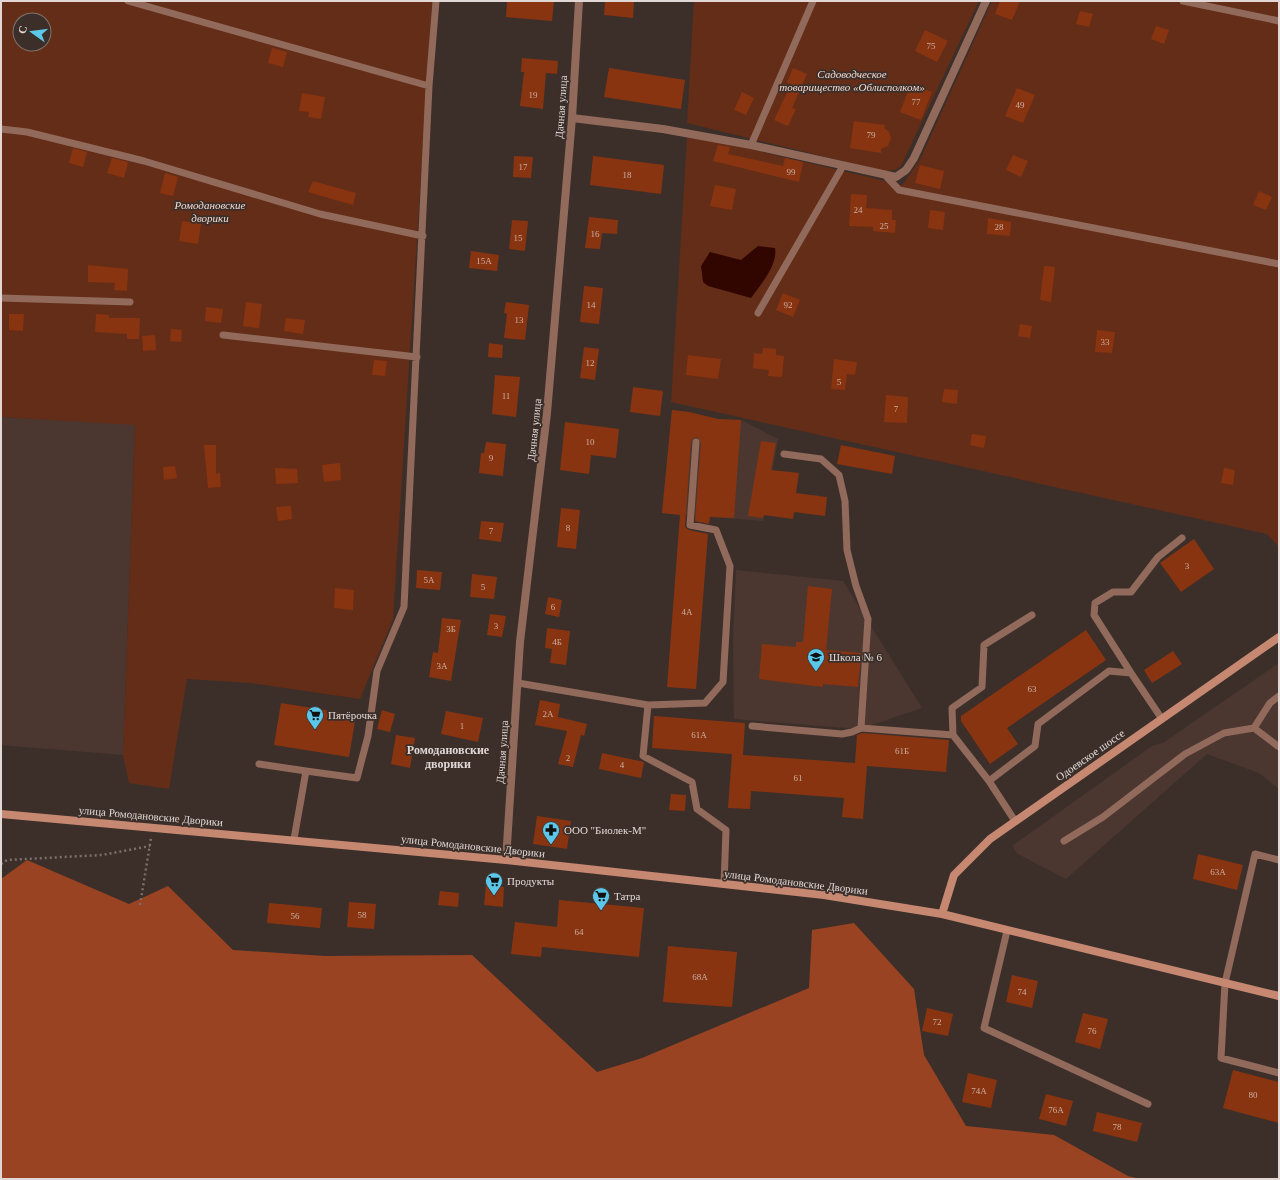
<svg xmlns="http://www.w3.org/2000/svg" width="1280" height="1180" font-family="'Times New Roman',serif">
	<style>
		.built { fill: #4b3730 }
		.green { fill: #642d18; fill-rule: evenodd }
		.forest { fill: #994322 }
		.water { fill: #310600 }
		.building { fill: #883410 }
		.lines { fill: none; stroke-linecap: round; stroke-linejoin: round }
		.path { stroke: #7b706c; stroke-width: 2.5; stroke-dasharray: 2 3; stroke-linecap: butt }
		.lane { stroke: #916a5b; stroke-width: 7 }
		.street { stroke: #916a5b; stroke-width: 8 }
		.secondary { stroke: #c68871; stroke-width: 8 }
		.labels { text-anchor: middle; dominant-baseline: central; stroke-width: 3.5; stroke-linejoin: round; paint-order: stroke }
		.number-label { font-size: 9px; fill: #cbafa4 }
		.park-label { font-size: 11px; font-style: italic; fill: #f3dad1; stroke: #3c2f2a }
		.street-label { font-size: 11px; fill: #e1d8d5; stroke: #3c2f2a }
		.poi-label { font-size: 11px; fill: #e1d8d5; stroke: #3c2f2a; text-anchor: start }
		.neighbourhood-label { font-size: 12px; font-weight: bold; fill: #e1d8d5; stroke: #3c2f2a }
	</style>
	<rect width="100%" height="100%" fill="#3c2f2a"/>
	<!-- built -->
	<path class="built" d="M672 410 689 412 718 419 741 420 778 439 763 521 662 513Z
		M1 417 135 424 123 755 1 745Z
		M736 570 843 581 922 708 860 729 734 719 733 636Z
		M1279 663V789L1259 773 1207 754 1066 879 1018 854 1012 846 1152 746 1163 743Z"/>
	<!-- green -->
	<path class="green" d="M1 1H432L393 619 360 699 251 683 187 679 169 789 129 783 123 755 135 425 1 417ZM20 20H44V44H20Z
		M694 1H979L901 166 895 170 883 171 687 123Z
		M992 1H1279V547L1267 534 671 402 687 138 716 141 902 185 920 160Z"/>
	<!-- forest -->
	<path class="forest" d="M27 860 129 904 168 886 233 950 325 956 472 955 597 1072 642 1058 809 988 812 930 854 923 914 989 924 1055 966 1126 1054 1135 1128 1176 1140 1179H1V879Z"/>
	<!-- water -->
	<path class="water" d="M758 246 775 248C778 265 761 284 751 298L708 286 703 282 701 266 710 252 741 260Z"/>
	<!-- building -->
	<path class="building" d="M507 1 554 2 552 21 506 17Z
		M605 1 634 2 633 18 604 15Z
		M1000 1H1020L1012 20 995 14Z
		M1080 11 1093 14 1089 27 1076 24Z
		M1156 26 1169 30 1164 44 1151 39Z
		M925 30 948 41 937 62 915 51Z
		M272 48 287 52 283 67 268 63Z
		M522 58 558 61 557 74 546 73 543 109 520 106 524 72H521Z
		M609 68 685 80 681 109 604 97Z
		M793 68 807 74 792 108 796 109 788 126 774 120 791 84 787 82Z
		M911 84 932 92 921 120 900 112Z
		M1017 88 1035 95 1023 123 1005 116Z
		M742 92 754 98 746 115 734 110Z
		M302 93 325 97 321 119 308 117 309 112 299 111Z
		M854 121 885 125 884 128 889 132 891 138 888 146 881 149V153L850 148Z
		M718 145 730 147 728 154 783 166 785 158 803 162 799 182 713 161Z
		M73 148 87 152 83 167 69 163Z
		M1013 155 1028 161 1021 177 1006 170Z
		M514 156 533 157 531 178 513 177Z
		M593 156 664 165 661 194 590 185Z
		M112 158 128 162 124 178 107 173Z
		M920 165 944 171 940 189 915 183Z
		M165 173 178 177 173 196 160 193Z
		M313 181 356 193 353 205 308 192Z
		M715 185 736 189 732 210 710 206Z
		M1259 191 1272 197 1266 210 1253 205Z
		M851 194 867 195 866 208 892 210V220H896L895 233 873 231V227L849 226Z
		M930 210 945 212 943 230 928 228Z
		M589 217 618 220 617 234 602 233 600 249 585 248Z
		M988 218 1011 222 1010 236 987 234Z
		M512 220 528 221 525 251 509 249Z
		M182 221 201 224 198 244 179 241Z
		M471 251 499 255 497 271 469 268Z
		M88 265 128 269 127 291 114 290 115 283 88 282Z
		M1044 266 1055 267 1051 302 1040 300Z
		M584 286 603 288 599 324 580 322Z
		M783 293 800 300 793 317 776 310Z
		M246 302 262 304 259 328 243 326Z
		M506 302 529 305 525 340 504 338 507 314 504 313Z
		M206 307 223 309 221 323 205 321Z
		M9 314H24L23 331 9 330Z
		M96 314 109 315V318H140L139 339H127V334L95 332Z
		M286 318 305 320 303 334 284 331Z
		M1020 324 1032 326 1030 338 1018 336Z
		M171 329 182 330 181 342 170 341Z
		M1097 330 1115 332 1112 353 1095 352Z
		M155 335 156 350 143 351 142 336Z
		M489 343 503 345 502 358 488 357Z
		M584 347 599 349 595 380 580 378Z
		M763 348 776 349V355L784 356 782 377 768 376 769 370 753 368 754 353 762 354Z
		M688 355 721 359 718 379 686 375Z
		M834 359 857 362 855 375 847 374 845 390 831 389Z
		M374 360 387 361 385 376 372 375Z
		M495 375 520 377 516 417 492 414Z
		M633 387 663 391 660 416 630 412Z
		M944 389 958 390 957 404 942 402Z
		M886 395 908 397 907 423 884 422Z
		M672 410 689 412 718 419 741 420 734 518 710 517 709 524 695 521 701 442 697 437 693 438 691 442 685 527 689 530 708 534 696 689 667 687 680 515 662 513Z
		M565 422 619 429 616 458 591 455 589 474 560 470Z
		M972 434 986 436 984 448 970 445Z
		M761 441 776 443 771 470 799 473 796 493 827 497 825 516 794 512 793 519 764 515 763 518 748 516Z
		M486 442 506 444 503 476 479 473 481 453H484Z
		M204 445H216V474L220 473 221 487 208 488Z
		M841 445 895 456 892 474 837 464Z
		M340 463 341 480 324 482 322 465Z
		M175 466 177 478 164 480 163 467Z
		M275 468 297 469 298 483 276 484Z
		M1224 468 1235 470 1233 485 1221 483Z
		M291 506 292 519 278 521 276 507Z
		M561 508 580 510 576 549 557 547Z
		M481 521 504 523 501 542 479 539Z
		M1194 539 1214 569 1181 592 1160 563Z
		M417 570 442 572 440 590 416 588Z
		M472 574 497 577 494 599 470 597Z
		M808 586 832 589 826 650 861 653 858 687 823 684V687L759 679 762 644 796 647V642H803Z
		M335 588 354 590 353 610 334 608Z
		M548 597 562 600 559 617 545 614Z
		M490 614 506 616 502 637 487 635Z
		M442 618 461 620 451 681 429 677 433 652 438 653Z
		M547 628 570 631 566 665 550 663 552 649 545 648Z
		M1086 630 1106 660 1007 728 1018 744 990 764 961 721V716Z
		M1173 651 1182 664 1152 683 1144 670Z
		M540 700 560 704 558 717 587 724 584 736 581 735 573 767 558 764 567 731 535 725Z
		M281 703 356 715 349 757 274 745Z
		M382 710 395 714 390 732 377 729Z
		M446 711 483 718 478 742 441 734Z
		M654 716 745 723 743 755 855 763 857 735 862 733 949 740 946 772 867 766 863 819 842 817 844 798 751 791 750 809 728 808 732 754 652 748Z
		M396 735 415 738 410 768 391 764Z
		M602 753 644 762 641 778 599 769Z
		M671 794 686 795 685 811 669 810Z
		M537 816 571 821 567 849 533 844Z
		M1198 854 1243 865 1237 890 1193 879Z
		M486 885 504 887 503 907 484 905Z
		M440 891 459 893 458 907 438 905Z
		M559 900 644 908 639 957 542 947 541 957 511 954 515 922 557 927Z
		M349 902 376 904 374 929 347 927Z
		M269 903 322 908 320 928 267 923Z
		M668 946 737 952 732 1007 663 1002Z
		M1012 975 1038 981 1032 1008 1006 1002Z
		M927 1008 953 1014 948 1036 922 1031Z
		M1083 1013 1108 1019 1100 1049 1075 1042Z
		M1233 1070 1279 1082V1123L1223 1108Z
		M968 1073 997 1080 991 1108 962 1102Z
		M1046 1094 1073 1101 1066 1126 1039 1119Z
		M1097 1112 1142 1123 1137 1142 1093 1131Z"/>
	<g class="lines">
		<!-- path -->
		<path class="path" d="M1 864 7 860 102 855 150 846
			M140 905 151 838"/>
		<!-- lane -->
		<path class="lane" d="M128 1 429 86
			M1183 1 1279 21
			M1 129 27 132 144 161 320 214 423 236
			M751 145 813 1
			M886 176 899 190 1279 264
			M1 298 130 302
			M758 313 843 166
			M223 335 417 357
			M784 454 821 459 839 475 845 501 847 550 856 586 868 619 861 728
			M1131 673 1094 615 1095 603 1113 592H1131L1158 557 1182 538
			M518 683 648 705 705 703 723 682 730 566 716 530 690 525 696 442
			M648 705 643 756 692 782 697 809 726 830 724 884
			M752 726 842 734 852 732 861 728 953 735 989 781 1015 821
			M1254 728 1279 747
			M953 735 952 708 982 687 984 645 1032 615
			M259 764 306 771
			M989 781 1035 746 1038 724 1109 671 1131 673 1162 719
			M294 839 306 771 357 778 368 736 377 671 404 607 429 86 436 1
			M1064 841 1103 817 1185 754 1224 733 1254 728 1270 703 1279 696
			M1279 860 1255 854 1225 983 1221 1058 1279 1073
			M1007 931 984 1028 1148 1104"/>
		<!-- street -->
		<path class="street" d="M572 118 663 129 751 145 896 177 906 170 914 158 986 1
			M506 860 520 642 547 413 572 118 579 1"/>
		<!-- secondary -->
		<path class="secondary" d="M1 814 506 860 824 895 942 914 1279 996
			M942 914 954 875 990 839 1279 637"/>
	</g>
	<!-- icons -->
	<defs>
		<g id="school-pin" transform="scale(0.9)"><path d="M0 17L-7.5 6A9.5 9.5 0 1 1 7.5 6Z" fill="#5cc7e8" stroke="#3c2f2a"/><path d="M0-5L7-2L0 1L-7-2ZM-4 1L0 2.5L4 1V4Q0 6-4 4Z" fill="#111"/></g>
		<g id="supermarket-pin" transform="scale(0.9)"><path d="M0 17L-7.5 6A9.5 9.5 0 1 1 7.5 6Z" fill="#5cc7e8" stroke="#3c2f2a"/><path d="M-6-5.5h2.5l.6 2H6L4.5 2H-2.5L-4.4-4H-6ZM-1.5 3.2a1.3 1.3 0 1 0 .1 0ZM3 3.2a1.3 1.3 0 1 0 .1 0Z" fill="#111"/></g>
		<g id="pharmacy-pin" transform="scale(0.9)"><path d="M0 17L-7.5 6A9.5 9.5 0 1 1 7.5 6Z" fill="#5cc7e8" stroke="#3c2f2a"/><path d="M-2-6h4v4h4v4h-4v4h-4v-4h-4v-4h4Z" fill="#111"/></g>
	</defs>
	<g fill-rule="evenodd">
		<use href="#school-pin" x="816" y="657"/>
		<use href="#supermarket-pin" x="315" y="715"/>
		<use href="#pharmacy-pin" x="551" y="830"/>
		<use href="#supermarket-pin" x="494" y="881"/>
		<use href="#supermarket-pin" x="601" y="896"/>
	</g>
	<g class="labels">
		<!-- number labels -->
		<g class="number-label">
			<text x="931" y="46">75</text>
			<text x="533" y="95">19</text>
			<text x="916" y="102">77</text>
			<text x="1020" y="105">49</text>
			<text x="871" y="135">79</text>
			<text x="523" y="167">17</text>
			<text x="791" y="172">99</text>
			<text x="627" y="175">18</text>
			<text x="858" y="210">24</text>
			<text x="884" y="226">25</text>
			<text x="999" y="227">28</text>
			<text x="595" y="234">16</text>
			<text x="518" y="238">15</text>
			<text x="484" y="261">15А</text>
			<text x="591" y="305">14</text>
			<text x="788" y="305">92</text>
			<text x="519" y="320">13</text>
			<text x="1105" y="342">33</text>
			<text x="590" y="363">12</text>
			<text x="839" y="382">5</text>
			<text x="506" y="396">11</text>
			<text x="896" y="409">7</text>
			<text x="590" y="442">10</text>
			<text x="491" y="458">9</text>
			<text x="568" y="528">8</text>
			<text x="491" y="531">7</text>
			<text x="1187" y="566">3</text>
			<text x="429" y="580">5А</text>
			<text x="483" y="587">5</text>
			<text x="553" y="607">6</text>
			<text x="687" y="612">4А</text>
			<text x="496" y="626">3</text>
			<text x="451" y="629">3Б</text>
			<text x="557" y="642">4Б</text>
			<text x="442" y="666">3А</text>
			<text x="1032" y="689">63</text>
			<text x="548" y="714">2А</text>
			<text x="462" y="726">1</text>
			<text x="699" y="735">61А</text>
			<text x="902" y="751">61Б</text>
			<text x="568" y="758">2</text>
			<text x="622" y="765">4</text>
			<text x="798" y="778">61</text>
			<text x="1218" y="872">63А</text>
			<text x="362" y="915">58</text>
			<text x="295" y="916">56</text>
			<text x="579" y="932">64</text>
			<text x="700" y="977">68А</text>
			<text x="1022" y="992">74</text>
			<text x="937" y="1022">72</text>
			<text x="1092" y="1031">76</text>
			<text x="979" y="1091">74А</text>
			<text x="1253" y="1095">80</text>
			<text x="1056" y="1110">76А</text>
			<text x="1117" y="1127">78</text>
		</g>
		<!-- park labels -->
		<g class="park-label">
			<text x="852" y="74">Садоводческое<tspan x="852" dy="13">товарищество «Облисполком»</tspan></text>
			<text x="210" y="205">Ромодановские<tspan x="210" dy="13">дворики</tspan></text>
		</g>
		<!-- street labels -->
		<g class="street-label">
			<text transform="translate(561 107) rotate(-86)">Дачная улица</text>
			<text transform="translate(534 430) rotate(-84)">Дачная улица</text>
			<text transform="translate(502 752) rotate(-86)">Дачная улица</text>
			<text transform="translate(1090 755) rotate(-35)">Одоевское шоссе</text>
			<text transform="translate(151 816) rotate(5)">улица Ромодановские Дворики</text>
			<text transform="translate(473 846) rotate(6)">улица Ромодановские Дворики</text>
			<text transform="translate(796 882) rotate(7)">улица Ромодановские Дворики</text>
		</g>
		<!-- poi labels -->
		<g class="poi-label">
			<text x="829" y="657">Школа № 6</text>
			<text x="328" y="715">Пятёрочка</text>
			<text x="564" y="830">ООО "Биолек-М"</text>
			<text x="507" y="881">Продукты</text>
			<text x="614" y="896">Татра</text>
		</g>
		<!-- neighbourhood labels -->
		<g class="neighbourhood-label">
			<text x="448" y="750">Ромодановские<tspan x="448" dy="14">дворики</tspan></text>
		</g>
	</g>
	<!-- border -->
	<rect width="1280" height="1180" fill="none" stroke="#e1d8d5" stroke-width="4"/>
	<!-- north arrow -->
	<g transform="translate(32 32) rotate(284)"><circle r="19" fill="#3c2f2a" stroke="#7e736e"/>
	<path d="M0-3L7 15L0 10L-7 15Z" fill="#5cc7e8"/>
	<text y="-6" font-size="11" font-weight="bold" text-anchor="middle" fill="#e1d8d5">С</text>
	</g>
</svg>
